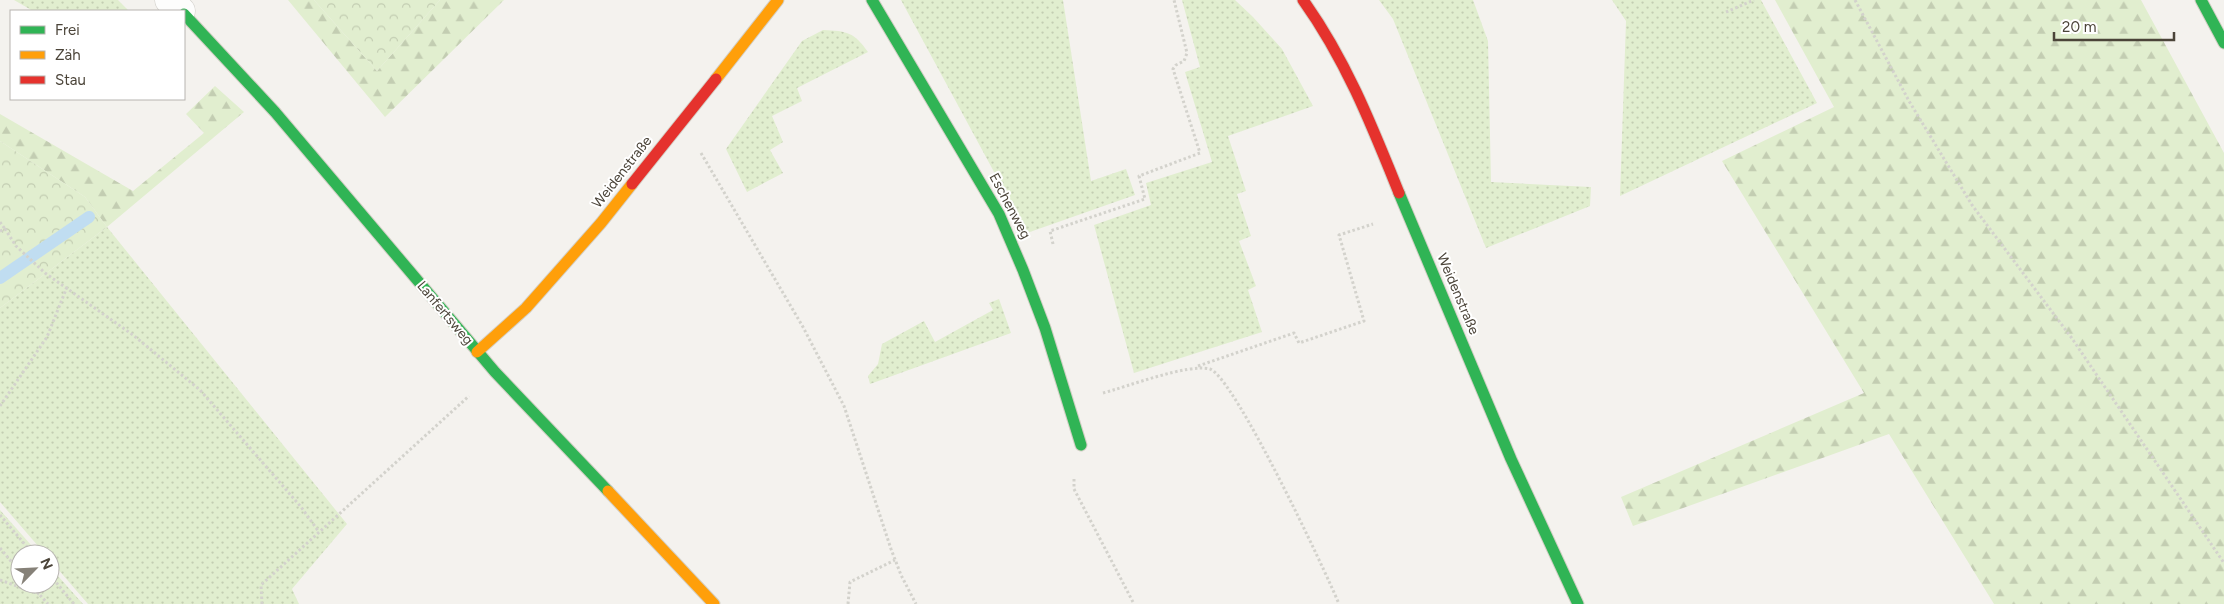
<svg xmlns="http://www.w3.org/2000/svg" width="2224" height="604" font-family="Figtree,sans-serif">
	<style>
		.grass { fill: url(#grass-dots) }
		.forest { fill: url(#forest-firs) }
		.park { fill: url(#park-crowns) }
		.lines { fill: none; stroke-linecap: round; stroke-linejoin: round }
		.stream { stroke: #c0ddf1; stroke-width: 12 }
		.street-casing { stroke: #d2d0cb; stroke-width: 29 }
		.fast-casing { stroke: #d3cfc5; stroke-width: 13 }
		.slow-casing { stroke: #d3cfc5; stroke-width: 13 }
		.jam-casing { stroke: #d3cfc5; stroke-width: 13 }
		.path { stroke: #d3d2cc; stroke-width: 3; stroke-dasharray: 2.5 2.5; stroke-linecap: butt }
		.street { stroke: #fdfdfc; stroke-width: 28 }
		.fast { stroke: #30b455; stroke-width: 11 }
		.slow { stroke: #ff9f0a; stroke-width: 11 }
		.jam { stroke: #e5322d; stroke-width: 11 }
		.labels { text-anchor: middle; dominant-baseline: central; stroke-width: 4; stroke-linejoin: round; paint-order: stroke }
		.street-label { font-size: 14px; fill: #4b4439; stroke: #fff }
	</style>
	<defs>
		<pattern id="grass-dots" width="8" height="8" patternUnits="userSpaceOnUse" patternTransform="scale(1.25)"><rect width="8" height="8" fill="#e1eecf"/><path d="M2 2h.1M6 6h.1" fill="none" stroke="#c3cdb2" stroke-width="1.8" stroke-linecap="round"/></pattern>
		<pattern id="forest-firs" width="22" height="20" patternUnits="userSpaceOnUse" patternTransform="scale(1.25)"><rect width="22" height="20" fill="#e1eecf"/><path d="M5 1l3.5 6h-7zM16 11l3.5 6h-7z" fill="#c3cdb2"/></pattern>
		<pattern id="park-crowns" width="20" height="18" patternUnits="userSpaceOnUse" patternTransform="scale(1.25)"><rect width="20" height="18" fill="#e1eecf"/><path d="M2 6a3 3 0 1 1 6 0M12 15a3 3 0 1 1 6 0" fill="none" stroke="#c3cdb2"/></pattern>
	</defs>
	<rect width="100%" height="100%" fill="#f4f2ee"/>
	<!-- grass -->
	<path class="grass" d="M14 0H118L129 11H33Z
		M901 0H1063L1091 181 1126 169 1135 195 1027 233Z
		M1182 0H1235L1253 17 1282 49 1313 106 1228 136 1246 191 1237 194 1251 236 1239 241 1256 286 1248 290 1262 332 1134 373 1094 225 1151 205 1146 183 1212 162 1185 72 1200 67Z
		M1379 0H1473L1488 41 1491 182 1591 187 1590 206 1486 248 1393 19Z
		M1612 0H1761L1817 103 1620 196 1626 21Z
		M823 30C847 31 854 32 868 52L797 88 802 101 772 116 783 142 770 150 783 173 747 192 726 149 802 41Z
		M107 227 347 524 292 589 299 604H88L50 560V554H45L0 502V308Z
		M999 299 1011 333 870 384 868 376 878 364 882 344 924 321 935 342 993 310 989 303Z
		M0 510 39 554H20V584H50V567L83 604H0Z"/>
	<!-- forest -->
	<path class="forest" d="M288 0H314L377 71 440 0H504L385 117Z
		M1775 0H2141L2224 153V604H1994L1889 434 1633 526 1621 497 1864 393 1722 161 1834 107Z
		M215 86 244 112 107 227 85 197 0 141V114L133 191 204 133 186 114Z"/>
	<!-- park -->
	<path class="park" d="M314 0H440L377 71Z
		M0 141 85 197 107 227 0 308Z"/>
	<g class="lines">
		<!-- stream -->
		<path class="stream" d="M0 278 89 217"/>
		<!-- street casing -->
		<g class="street-casing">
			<path id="street" d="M169 0 181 11"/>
		</g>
		<!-- fast casing -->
		<g class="fast-casing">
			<path id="fast" d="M872 0 999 214 1023 270 1045 328 1081 445
				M2201 0 2224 43
				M184 14 275 112 495 372 608 491
				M1399 193 1511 459 1578 604"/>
		</g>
		<!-- slow casing -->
		<g class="slow-casing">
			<path id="slow" d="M716 79 778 0
				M477 352 526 308 601 223 632 184
				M608 491 714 604"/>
		</g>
		<!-- jam casing -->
		<g class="jam-casing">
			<path id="jam" d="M1303 0C1346 60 1372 126 1399 193
				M632 184 716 79"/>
		</g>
		<!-- path -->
		<path class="path" d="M1855 0 1909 101 1972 205 2071 337 2224 563
			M1726 12 1754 0
			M701 153 803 327 844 406 891 549 901 575 916 604
			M0 222 5 229
			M0 231 5 229 16 246 45 273 133 335 200 390 301 507 319 532
			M1053 244 1050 231 1145 199 1139 176 1200 153 1173 69 1176 65 1184 61 1187 53 1174 0
			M1198 366 1294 333 1299 343 1364 321 1339 235 1373 224
			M1103 393C1126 387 1189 363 1210 369 1234 377 1325 570 1339 604
			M0 406 47 337 67 287
			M1074 479V489L1134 604
			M0 515 33 554
			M0 548 20 572
			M50 575 74 604
			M0 580 39 594
			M30 584 48 604
			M262 604 261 585 469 396
			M848 604 850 582 895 560"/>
		<!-- street -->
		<use href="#street" class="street"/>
		<!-- fast -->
		<use href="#fast" class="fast"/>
		<!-- slow -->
		<use href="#slow" class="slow"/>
		<!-- jam -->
		<use href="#jam" class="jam"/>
	</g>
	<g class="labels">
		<!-- street labels -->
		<g class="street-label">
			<text transform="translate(622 172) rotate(-52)">Weidenstraße</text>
			<text transform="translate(1010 206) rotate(62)">Eschenweg</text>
			<text transform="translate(1458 294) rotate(67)">Weidenstraße</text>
			<text transform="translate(445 313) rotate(50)">Lanfertsweg</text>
		</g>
	</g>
	<!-- legend -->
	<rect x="10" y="10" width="175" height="90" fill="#ffffff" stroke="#b7b4b0"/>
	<rect x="20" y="26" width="25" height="8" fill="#30b455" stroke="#b7b4b0"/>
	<text x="55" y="35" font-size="15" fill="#4b4439">Frei</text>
	<rect x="20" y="51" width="25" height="8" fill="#ff9f0a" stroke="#b7b4b0"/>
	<text x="55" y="60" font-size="15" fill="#4b4439">Zäh</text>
	<rect x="20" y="76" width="25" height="8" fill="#e5322d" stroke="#b7b4b0"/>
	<text x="55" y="85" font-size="15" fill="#4b4439">Stau</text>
	<!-- north arrow -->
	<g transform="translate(35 569) rotate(66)"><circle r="24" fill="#ffffff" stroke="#b7b4b0"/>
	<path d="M0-4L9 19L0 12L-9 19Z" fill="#868178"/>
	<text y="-8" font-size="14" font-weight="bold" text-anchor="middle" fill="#4b4439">N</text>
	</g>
	<!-- scale -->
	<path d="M2054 32v8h120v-8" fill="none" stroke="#4b4439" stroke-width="2.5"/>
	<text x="2062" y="32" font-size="15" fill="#4b4439" stroke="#ffffff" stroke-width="4" paint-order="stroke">20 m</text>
</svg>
